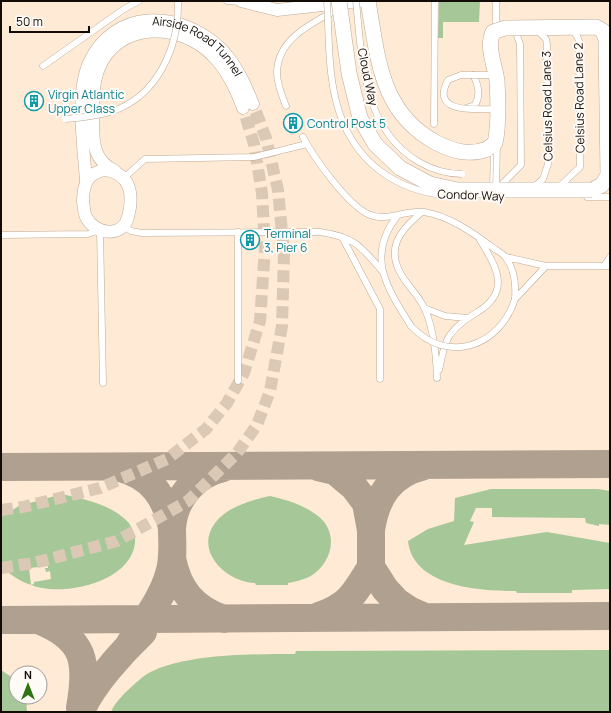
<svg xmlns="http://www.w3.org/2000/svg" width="611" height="713" font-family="Manrope,sans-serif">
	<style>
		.green { fill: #a6c798; fill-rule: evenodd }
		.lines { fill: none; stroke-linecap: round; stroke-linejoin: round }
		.taxiway { stroke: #b0a090; stroke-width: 28 }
		.minor-tunnel { stroke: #dbc9b6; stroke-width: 12; stroke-dasharray: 12 6; stroke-linecap: butt }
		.service-casing { stroke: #bdaa96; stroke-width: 7 }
		.minor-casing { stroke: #bdaa96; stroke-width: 13 }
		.tertiary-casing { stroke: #bdaa96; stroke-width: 16 }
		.service { stroke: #fff; stroke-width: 6 }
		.minor { stroke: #fff; stroke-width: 12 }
		.tertiary { stroke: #fff; stroke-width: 15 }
		.service-bridge-casing { stroke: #bdaa96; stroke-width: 7; stroke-linecap: butt }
		.tertiary-bridge-casing { stroke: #bdaa96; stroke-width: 16; stroke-linecap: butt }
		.service-bridge { stroke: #fff; stroke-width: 6 }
		.tertiary-bridge { stroke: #fff; stroke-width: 15 }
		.labels { text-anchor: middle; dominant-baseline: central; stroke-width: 4; stroke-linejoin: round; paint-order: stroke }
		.street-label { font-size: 12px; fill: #130c06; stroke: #fefaf6 }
		.culture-label { font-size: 12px; fill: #0d838f; stroke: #fefaf6; text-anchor: start }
	</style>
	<rect width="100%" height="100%" fill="#feead5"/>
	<!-- green -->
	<path class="green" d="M439 1H480L479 22H443V38H438Z
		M491 489H598L610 491V525L599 524V526L586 523 585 518 492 517V508H476L470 521 474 522 464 545 547 532 610 543V589L572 590V593H517L516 591C480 591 413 587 408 541L428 529 454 521 455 498Z
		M62 494C84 499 110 504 127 521 132 526 136 536 135 543 131 580 72 594 42 588 26 585 13 577 1 567V517L19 506ZM48 566V568H45L46 572 50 571 51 579 34 582V584L31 585 29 568Z
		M270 496C287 500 304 505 318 516 340 533 332 564 309 577 302 580 295 582 288 583V585H256L255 583C226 582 194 551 215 523 227 507 251 500 270 496Z
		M610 650V712H111C114 704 122 696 128 690 136 683 144 674 155 670 192 654 254 654 295 654L296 651Z
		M1 670 16 680V697H26L27 712H1Z"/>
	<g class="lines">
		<!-- taxiway -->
		<path class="taxiway" d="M1 467 610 464
			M318 467 335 471 354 487 366 503 371 530V567L385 589 397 602 409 610 425 617
			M120 468C151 476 166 497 172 528
			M371 530C376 497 390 474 424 466
			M172 558C178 590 194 609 224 619
			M319 616C350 605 354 594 371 567
			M1 620 610 616
			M38 620C86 639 88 662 80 708
			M129 645C143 623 162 599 169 574 174 559 172 544 172 528 174 499 195 474 223 468
			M81 712C90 687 123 651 143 632"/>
		<!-- minor-tunnel -->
		<path class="minor-tunnel" d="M1 510 23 507 100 488 167 459 206 429 227 403 244 373 260 321 265 248 262 193 254 144 243 108
			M1 568 34 563 117 541 188 501 237 453 257 425 270 391 282 326 284 253 278 190 266 138 253 104"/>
		<!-- service casing -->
		<g class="service-casing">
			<path id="service" d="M227 1 241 2
				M496 29V1
				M43 66 124 9 139 1
				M286 106C282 96 277 84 277 73 277 38 314 22 340 8
				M466 108 475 105C481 95 478 84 473 75
				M434 124 435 1
				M303 137C314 158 347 204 368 214 387 223 405 209 424 212 449 216 472 232 492 247 496 250 503 253 506 258 515 270 516 285 515 299
				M124 178 145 159 254 157 307 144
				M498 188 521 165 520 44 516 33 512 30
				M493 189 494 147
				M587 197H609
				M422 212C399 231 384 250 404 279 411 289 420 298 425 309 434 331 436 354 437 378
				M398 215C365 256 387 288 411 326
				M124 226 131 231 142 233 320 232C354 237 360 245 382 271
				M238 232V381
				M1 235 88 234 100 230 103 383
				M342 237 380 309V379
				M506 257 546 266 515 299
				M546 266H610
				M604 266 610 257
				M424 308 445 316 467 318
				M439 370C442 359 443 344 450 335 458 324 468 318 479 311 512 290 495 265 480 240"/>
		</g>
		<!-- minor casing -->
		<g class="minor-casing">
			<g id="minor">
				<path d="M241 1 277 10 359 1"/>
				<path d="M106 170C131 174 134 195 128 217 123 238 95 235 86 217 84 213 84 207 83 202 83 185 87 172 106 170Z"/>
				<path d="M115 171C94 161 93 144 93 122 93 105 92 85 99 68 118 21 181 22 213 56 227 70 236 89 243 108"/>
				<path id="s1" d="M86 181C84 148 75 94 89 63 114 8 179 10 219 47 235 62 245 84 253 104"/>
			</g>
		</g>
		<!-- tertiary casing -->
		<g class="tertiary-casing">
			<path id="tertiary" d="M368 1C378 58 380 113 437 143 453 151 469 156 487 149
				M592 190 602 185 608 175 606 40"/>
		</g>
		<!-- service -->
		<use href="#service" class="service"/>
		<!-- minor -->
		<use href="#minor" class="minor"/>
		<!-- tertiary -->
		<use href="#tertiary" class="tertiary"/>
		<!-- service-bridge casing -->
		<g class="service-bridge-casing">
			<path id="service-bridge" d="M327 1C329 34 328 69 336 101 351 161 396 194 457 196
				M356 1C362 58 362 129 419 162 433 170 447 174 462 174
				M495 75H461L448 80C429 115 478 109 497 109
				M65 119C80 118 95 116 110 112 158 97 179 47 178 1
				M535 186 543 179 548 164 547 45 546 39 537 30
				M559 187 580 167 579 41 577 36 572 30
				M496 190 497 144
				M411 326C447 365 500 347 515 299"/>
		</g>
		<!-- tertiary-bridge casing -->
		<g class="tertiary-bridge-casing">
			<path id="tertiary-bridge" d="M339 1 349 73 360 118 375 144 400 168 430 184 457 190H592
				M487 149 495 143C499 126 498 98 497 81 495 65 486 47 493 32L505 28 596 27 603 31 606 40"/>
		</g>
		<!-- service-bridge -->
		<use href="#service-bridge" class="service-bridge"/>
		<!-- tertiary-bridge -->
		<use href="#tertiary-bridge" class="tertiary-bridge"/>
	</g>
	<!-- icons -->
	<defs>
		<g id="building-ring" transform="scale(1)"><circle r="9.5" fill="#fefaf6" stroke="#0f9aa8" stroke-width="1.5"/><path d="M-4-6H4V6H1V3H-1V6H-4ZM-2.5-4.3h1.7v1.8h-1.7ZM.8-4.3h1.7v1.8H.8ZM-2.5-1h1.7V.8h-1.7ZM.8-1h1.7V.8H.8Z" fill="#0f9aa8"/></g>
	</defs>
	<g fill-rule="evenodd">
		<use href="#building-ring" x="34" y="101"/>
		<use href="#building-ring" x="293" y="123"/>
		<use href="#building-ring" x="250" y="240"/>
	</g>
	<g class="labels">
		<!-- street labels -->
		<g class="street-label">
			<text stroke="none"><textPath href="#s1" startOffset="254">Airside Road Tunnel</textPath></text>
			<text transform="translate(368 77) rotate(78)">Cloud Way</text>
			<text transform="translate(579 98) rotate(-91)">Celsius Road Lane 2</text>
			<text transform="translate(547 106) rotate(-91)">Celsius Road Lane 3</text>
			<text transform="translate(471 195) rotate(2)">Condor Way</text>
		</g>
		<!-- culture labels -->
		<g class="culture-label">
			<text x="48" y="94">Virgin Atlantic<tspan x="48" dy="14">Upper Class</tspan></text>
			<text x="307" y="123">Control Post 5</text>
			<text x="264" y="233">Terminal<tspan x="264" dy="14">3, Pier 6</tspan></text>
		</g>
	</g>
	<!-- border -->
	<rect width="611" height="713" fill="none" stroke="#130c06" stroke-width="4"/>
	<!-- north arrow -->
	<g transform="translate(28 685)"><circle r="19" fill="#fefaf6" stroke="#a09b96"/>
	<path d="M0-3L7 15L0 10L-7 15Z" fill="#2f7414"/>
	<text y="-6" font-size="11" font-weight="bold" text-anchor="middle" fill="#130c06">N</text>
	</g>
	<!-- scale -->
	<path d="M10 26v6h79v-6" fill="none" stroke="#130c06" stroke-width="2"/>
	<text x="16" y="26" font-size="12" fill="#130c06" stroke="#fefaf6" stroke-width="3" paint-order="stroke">50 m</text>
</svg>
